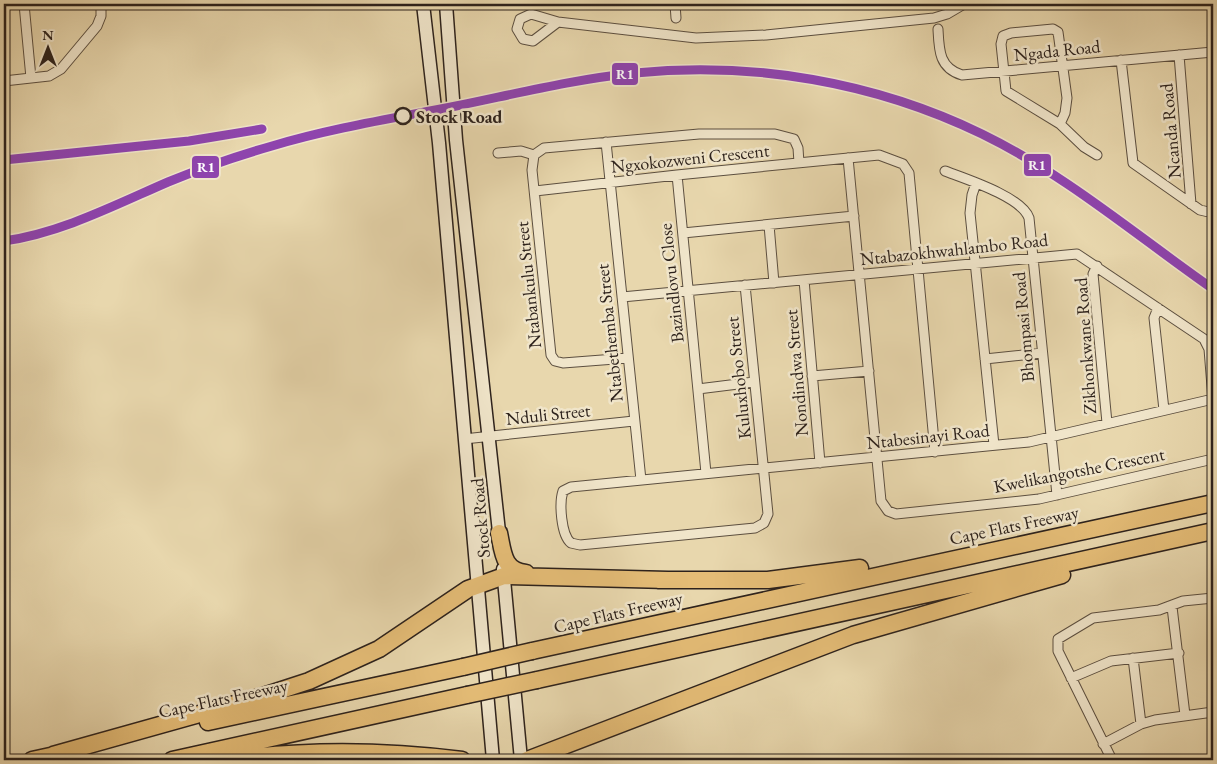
<svg xmlns="http://www.w3.org/2000/svg" width="1217" height="764" font-family="'EB Garamond',serif">
	<style>
		.lines { fill: none; stroke-linecap: round; stroke-linejoin: round }
		.street-casing { stroke: #5c4f40; stroke-width: 11 }
		.secondary-casing { stroke: #2d221c; stroke-width: 15 }
		.highway-casing { stroke: #2d221c; stroke-width: 19 }
		.street { stroke: #f0e5ca; stroke-width: 9 }
		.secondary { stroke: #f0e5ca; stroke-width: 12 }
		.highway { stroke: #e4bc76; stroke-width: 16 }
		.highway-bridge-casing { stroke: #2d221c; stroke-width: 19; stroke-linecap: butt }
		.highway-bridge { stroke: #e4bc76; stroke-width: 16 }
		.rail-1-casing { stroke: #f0e5ca; stroke-width: 12 }
		.rail-1 { stroke: #8e44ad; stroke-width: 9 }
		.stop-dot { fill: #f0e5ca; stroke: #2d221c; stroke-width: 2.5 }
		.labels { text-anchor: middle; dominant-baseline: central; stroke-width: 5; stroke-linejoin: round; paint-order: stroke }
		.street-label { font-size: 18px; fill: #2d221c; stroke: #f0e5ca }
		.stop-label { font-size: 18px; font-weight: bold; fill: #2d221c; stroke: #f0e5ca; text-anchor: start }
		.line-badge { stroke: #f0e5ca; stroke-width: 2 }
		.badge-label { font-size: 14px; text-anchor: middle; font-weight: bold; fill: #fff }
	</style>
	<rect width="100%" height="100%" fill="#e8d7ad"/>
	<filter id="stains"><feTurbulence type="fractalNoise" baseFrequency=".004" numOctaves="4"/><feColorMatrix values="0 0 0 0 .2 0 0 0 0 .09 0 0 0 0 .02 0 0 0 .5 -.17"/></filter>
	<radialGradient id="worn" r=".72"><stop offset=".6" stop-color="#630" stop-opacity="0"/><stop offset="1" stop-color="#630" stop-opacity=".3"/></radialGradient>
	<g class="lines">
		<!-- street casing -->
		<g class="street-casing">
			<path id="street" d="M24 4 31 78
				M675 4 676 18
				M558 22 533 41 523 39 517 29 520 19 531 14 558 22 696 38 766 35 934 18 947 14 964 4
				M938 29C939 50 939 68 962 75L1213 52
				M1179 55 1191 204
				M1121 60 1133 163 1200 210 1213 213
				M4 81 49 76 61 69 97 26 101 16V4
				M1060 124 1065 113 1067 98 1058 32 1053 29 1011 33 1003 36 1001 44 1006 91 1060 124 1084 147 1097 155
				M606 142 641 480
				M498 153 521 151 534 155
				M848 158 881 501 888 511 896 514 1039 499 1213 459
				M945 171C966 179 1022 197 1029 218L1057 495
				M677 175 706 473
				M976 183 972 195 970 213 994 445
				M535 191 677 175 879 155 903 164 909 173 935 452
				M769 225 774 283
				M683 233 854 216
				M1097 266 1093 274 1107 423
				M804 280 820 463
				M745 285 768 514 764 523 755 528 580 545 571 543C561 535 559 503 563 491L571 487 1029 442 1213 399
				M622 297 1077 254 1204 339 1209 349 1213 399
				M1158 308 1154 318 1164 410
				M628 358 563 363 555 361 551 355 532 170 534 155 544 148 699 134H775L794 139 798 148 799 163
				M985 359 1042 353
				M812 376 869 371
				M698 389 754 382
				M464 439 634 421
				M1172 607 1185 715
				M1133 658 1141 724
				M1071 678 1111 661 1179 653
				M1103 744 1141 724 1155 720 1213 712
				M1112 760 1058 651V639L1093 618 1159 610 1183 601 1213 598"/>
		</g>
		<!-- secondary casing -->
		<g class="secondary-casing">
			<path id="secondary" d="M423 4 439 143 493 760
				M446 4 456 140 500 541
				M503 569 521 760"/>
		</g>
		<!-- highway casing -->
		<g class="highway-casing">
			<path id="highway" d="M499 533C503 552 503 571 526 573
				M658 580H768L860 568
				M532 651 1213 503
				M537 680 1213 531
				M208 722 463 667
				M53 755 260 697 309 681 379 649 468 589 504 576 668 580
				M32 760 64 753
				M172 760 467 695
				M228 760C307 749 383 750 462 760
				M527 760 853 635 1062 575"/>
		</g>
		<!-- street -->
		<use href="#street" class="street"/>
		<!-- secondary -->
		<use href="#secondary" class="secondary"/>
		<!-- highway -->
		<use href="#highway" class="highway"/>
		<!-- highway-bridge casing -->
		<g class="highway-bridge-casing">
			<path id="highway-bridge" d="M463 667 532 651
				M467 695 537 680"/>
		</g>
		<!-- highway-bridge -->
		<use href="#highway-bridge" class="highway-bridge"/>
		<!-- rail-1 casing -->
		<g class="rail-1-casing">
			<path id="rail-1" d="M4 160 189 141 262 129
				M4 241C61 233 115 205 168 182 202 168 237 156 272 146 332 128 395 118 456 106 515 94 575 79 635 73 753 61 875 82 982 134 1066 175 1137 236 1213 289"/>
		</g>
		<!-- rail-1 -->
		<use href="#rail-1" class="rail-1"/>
	</g>
	<!-- markers -->
	<circle class="stop-dot" cx="403" cy="116" r="8"/>
	<g class="labels">
		<!-- street labels -->
		<g class="street-label">
			<text transform="translate(1057 50) rotate(-6)">Ngada Road</text>
			<text transform="translate(1170 131) rotate(-95)">Ncanda Road</text>
			<text transform="translate(690 158) rotate(-6)">Ngxokozweni Crescent</text>
			<text transform="translate(954 249) rotate(-6)">Ntabazokhwahlambo Road</text>
			<text transform="translate(671 283) rotate(-96)">Bazindlovu Close</text>
			<text transform="translate(528 285) rotate(-96)">Ntabankulu Street</text>
			<text transform="translate(1023 327) rotate(-95)">Bhompasi Road</text>
			<text transform="translate(609 333) rotate(-96)">Ntabethemba Street</text>
			<text transform="translate(1085 346) rotate(-94)">Zikhonkwane Road</text>
			<text transform="translate(796 373) rotate(-95)">Nondindwa Street</text>
			<text transform="translate(738 378) rotate(-96)">Kuluxhobo Street</text>
			<text transform="translate(548 414) rotate(-6)">Nduli Street</text>
			<text transform="translate(928 436) rotate(-6)">Ntabesinayi Road</text>
			<text transform="translate(1079 470) rotate(-11)">Kwelikangotshe Crescent</text>
			<text transform="translate(480 518) rotate(-95)">Stock Road</text>
			<text transform="translate(1014 525) rotate(-12)">Cape Flats Freeway</text>
			<text transform="translate(618 612) rotate(-13)">Cape Flats Freeway</text>
			<text transform="translate(223 698) rotate(-12)">Cape Flats Freeway</text>
		</g>
		<!-- stop labels -->
		<g class="stop-label">
			<text x="416" y="116">Stock Road</text>
		</g>
	</g>
	<g class="line-badge">
		<rect x="611" y="62" width="28" height="24" rx="5" fill="#8e44ad"/>
		<rect x="1023" y="153" width="29" height="24" rx="5" fill="#8e44ad"/>
		<rect x="191" y="155" width="29" height="24" rx="5" fill="#8e44ad"/>
	</g>
	<g class="badge-label">
		<text x="625" y="79">R1</text>
		<text x="1037" y="170">R1</text>
		<text x="206" y="172">R1</text>
	</g>
	<!-- margin -->
	<rect width="1217" height="764" fill="none" stroke="#e8d7ad" stroke-width="20"/>
	<rect x="5" y="5" width="1207" height="754" fill="none" stroke="#2d221c" stroke-width="2.5"/>
	<rect x="10" y="10" width="1197" height="744" fill="none" stroke="#2d221c"/>
	<!-- north arrow -->
	<g transform="translate(48 48)" stroke="#f0e5ca" stroke-width="4" paint-order="stroke">
	<path d="M0-4L9 19L0 12L-9 19Z" fill="#2d221c"/>
	<text y="-8" font-size="14" font-weight="bold" text-anchor="middle" fill="#2d221c">N</text>
	</g>
	<rect width="100%" height="100%" filter="url(#stains)"/>
	<rect width="100%" height="100%" fill="url(#worn)"/>
</svg>
